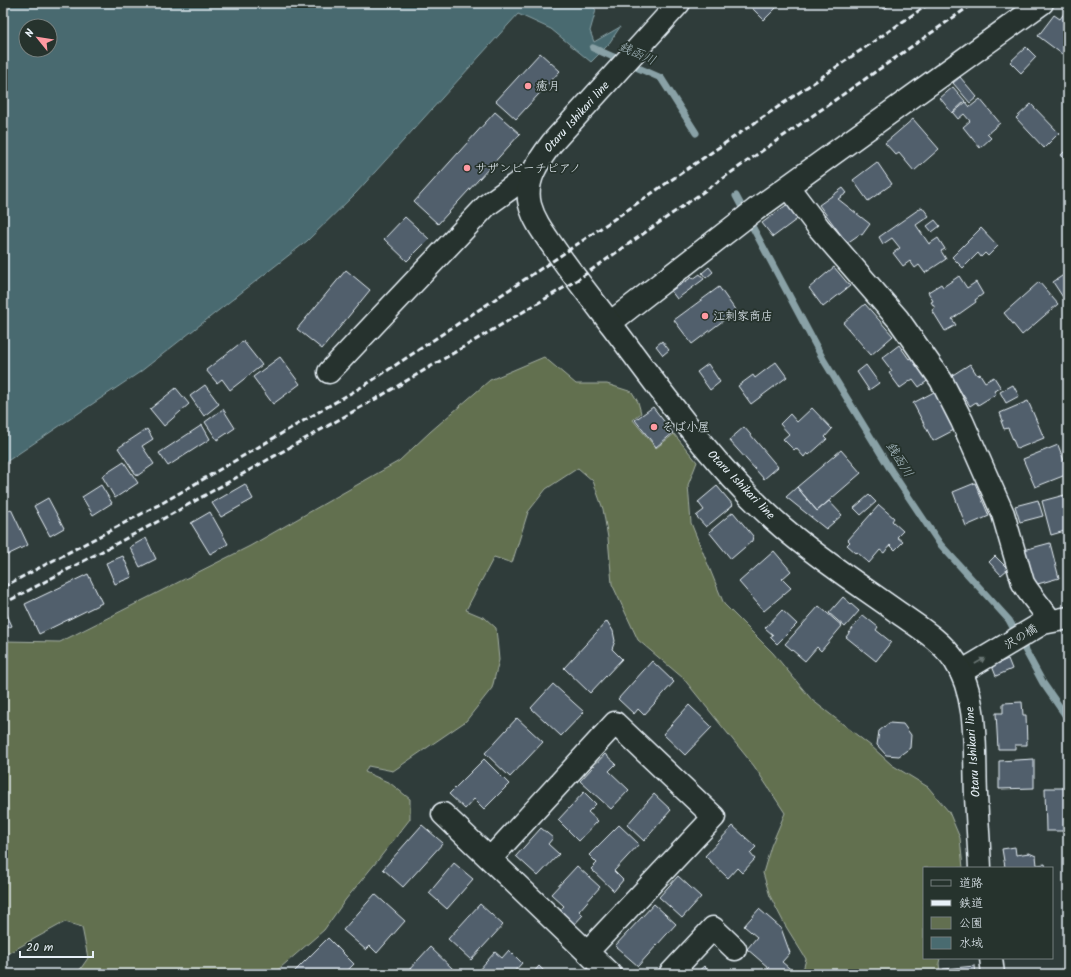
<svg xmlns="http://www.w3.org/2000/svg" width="1071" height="977" font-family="Kalam,'Klee One',sans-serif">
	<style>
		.green { fill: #626f50; stroke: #a5b0a4 }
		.water { fill: #496b70; stroke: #89a1a6; fill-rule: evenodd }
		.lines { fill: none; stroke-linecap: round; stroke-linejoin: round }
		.stream { stroke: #89a1a6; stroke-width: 7 }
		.building { fill: #515f6c; stroke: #e8f1f8 }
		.minor-casing { stroke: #e8f1f8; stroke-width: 25 }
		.major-casing { stroke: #e8f1f8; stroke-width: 25 }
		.minor { stroke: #26332d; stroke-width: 22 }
		.major { stroke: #26332d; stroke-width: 22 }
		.rail { stroke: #e8f1f8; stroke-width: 3; stroke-dasharray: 6 3; stroke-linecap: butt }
		.oneway { fill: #6a7674 }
		.poi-dot { fill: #ff9aa2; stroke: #26332d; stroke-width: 1.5 }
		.labels { text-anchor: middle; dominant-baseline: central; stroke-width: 3.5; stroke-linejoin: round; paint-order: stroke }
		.poi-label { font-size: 12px; fill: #e8f1f8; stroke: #26332d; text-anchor: start }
		.street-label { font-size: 12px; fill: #e8f1f8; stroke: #26332d }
		.water-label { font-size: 13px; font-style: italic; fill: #a8bbc2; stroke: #26332d }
	</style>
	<rect width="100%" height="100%" fill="#2f3c3a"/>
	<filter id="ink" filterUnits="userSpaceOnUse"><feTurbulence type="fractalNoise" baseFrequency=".025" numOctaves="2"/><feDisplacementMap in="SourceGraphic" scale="8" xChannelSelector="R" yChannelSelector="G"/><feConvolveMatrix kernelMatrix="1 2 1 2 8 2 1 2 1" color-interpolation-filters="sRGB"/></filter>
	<g filter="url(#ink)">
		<!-- green -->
		<path class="green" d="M544 357 576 384H607L632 392 638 402 641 413 633 420 656 448 674 434 697 462 688 485 691 523 724 604 773 653 812 700 871 746 892 765 928 787 949 812 960 838 963 868H924V958H940L939 963 940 974H802L806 959 785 925 770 896 763 873 771 846 785 813 754 766 683 678 638 640 612 584 608 538 603 509 593 481 578 468 546 489 528 512 512 563 494 557 466 610 485 618 496 628 499 660 492 688 466 721 393 771 368 766 365 772 390 783 410 799V819L378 860 346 899 324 930 273 974H77L88 958 82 927 65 922 3 956V641L60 642 250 546 399 461 430 432 490 380Z"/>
		<!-- water -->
		<path class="water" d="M3 3H590L596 10 590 31 594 42 620 27 608 45 591 62 551 29 518 14 356 193 307 241 140 372 3 464ZM26 26H50V50H26Z"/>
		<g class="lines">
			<!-- stream -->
			<path class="stream" d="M593 48 661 78 696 133
				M736 196 823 359 892 472 940 544 1009 620 1043 683 1068 719"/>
		</g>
		<!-- building -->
		<path class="building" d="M747 3H781L764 20Z
			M880 3H893L884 9Z
			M1068 8V47L1062 54 1038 36 1054 15 1060 19Z
			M1026 47 1036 57 1021 73 1010 62Z
			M540 53 560 71 516 119 496 101Z
			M960 77 977 97 970 103 953 83Z
			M953 87 965 101 952 113 940 98Z
			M980 99 1000 123 987 134 991 138 980 148 963 127 970 121 964 114 958 119 953 113 966 102 970 107Z
			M1031 104 1059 133 1044 148 1016 118Z
			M495 112 520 134 438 224 414 202Z
			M913 119 939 149 914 171 899 153 896 155 885 143Z
			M1066 150 1068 152V163L1061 155Z
			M877 162 892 184 868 201 853 180Z
			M843 188 847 193 838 199 870 224 862 235 860 234 847 243 819 205Z
			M789 203 800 217 773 237 762 223Z
			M922 207 929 216 916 225 929 244 938 238 945 249 941 251 946 259 925 273 919 265 915 268 910 261 903 266 893 253 900 248 892 238 883 244 879 237Z
			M405 217 429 239 407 261 384 239Z
			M935 220 940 226 932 232 927 226Z
			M981 228 998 246 988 256 985 253 981 257 978 253 963 268 952 257Z
			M709 267 713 272 706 278 702 273Z
			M834 267 850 286 823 307 809 288Z
			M346 270 370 290 322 349 297 329Z
			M1068 272V305L1053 282Z
			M700 274 704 279 677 299 671 291 692 277 693 279Z
			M959 276 967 288 976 282 983 294 975 300 976 302 952 319 956 325 945 331 932 310 935 308 931 302 933 301 928 292 941 284 943 287Z
			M1039 282 1058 304 1022 335 1004 313Z
			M719 287 736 311 692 344 674 320Z
			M865 304 893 336 871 355 843 323Z
			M243 341 262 365 230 390 222 379 217 383 206 370Z
			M662 341 669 350 663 355 656 346Z
			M899 345 909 359 913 356 930 379 919 387 913 379 900 388 889 373 892 371 882 358Z
			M280 357 300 384 273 404 253 377Z
			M776 362 787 377 751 404 738 386 753 375 755 378Z
			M708 364 720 382 710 390 697 372Z
			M970 364 977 375 980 374 985 382 994 377 1001 388 994 391 996 394 978 405 976 402 970 406 951 376Z
			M866 365 879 383 869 390 857 372Z
			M205 385 219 404 204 416 190 396Z
			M1013 385 1019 396 1006 403 1000 392Z
			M176 388 189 404 164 426 150 409Z
			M936 391 956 429 933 441 913 403Z
			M1028 401 1044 438 1017 449 1008 428 1004 429 1001 421H1003L1000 413Z
			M653 407 673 433 656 447 635 420Z
			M812 408 832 429 825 437 827 439 809 455 807 453 804 457 796 448 794 450 783 439 789 434 780 424 790 414 797 422Z
			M223 409 235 428 217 440 205 422Z
			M202 425 210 439 168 466 159 453Z
			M744 427 778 467 764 479 729 440Z
			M147 429 153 439 142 446 154 464 137 476 118 448Z
			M1058 445 1068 471V474L1035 487 1023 459Z
			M841 450 861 473 817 511 797 487Z
			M124 462 138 483 115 498 102 476Z
			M975 483 989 516 966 526 953 492Z
			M245 484 253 499 221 517 212 503Z
			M101 485 112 503 93 515 82 497Z
			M717 486 733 505 706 527 696 516 704 510 698 502Z
			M797 487 817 511 829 501 842 515 826 529 786 497Z
			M1068 494V530L1051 535 1042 501Z
			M869 495 876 502 861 515 854 508Z
			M48 498 64 528 50 536 34 506Z
			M1038 500 1043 516 1020 522 1015 506Z
			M879 505 894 518 892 521 903 531 897 537 903 542 895 550 890 545 884 553 880 550 869 563 857 552 856 553 847 545 850 542 848 540Z
			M11 509 28 545 3 557V513Z
			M210 512 228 544 210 554 191 523Z
			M733 512 753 536 752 541 731 559 709 532Z
			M146 538 156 559 140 567 130 547Z
			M1050 543 1059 578 1034 585 1024 550Z
			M1064 547H1068V574Z
			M774 551 791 571 782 579 791 588 764 611 739 582Z
			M123 556 132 577 115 584 106 563Z
			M995 556 1008 569 1001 575 989 562Z
			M88 574 102 603 39 634 25 604Z
			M843 597 859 611 845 627 829 613Z
			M819 606 842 626 821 651 817 647 805 661 785 644Z
			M5 610 12 626 3 630V611Z
			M782 610 797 624 777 644 770 637 773 635 765 628Z
			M863 615 878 627 876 630 891 642 876 661 846 637Z
			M607 621 613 631 615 641 612 649 622 659 590 693 564 668Z
			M1008 659 1012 669 996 676 992 666Z
			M652 661 674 682 644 715 638 709 634 714 618 699Z
			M553 684 584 712 561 736 531 708Z
			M1022 702 1023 715H1026L1027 745H1015V749H998L996 713H1003V703Z
			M689 705 712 727 685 755 663 734Z
			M517 718 543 742 510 777 485 753Z
			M889 723 903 724 911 735 910 748 899 756 886 755 877 745 879 731Z
			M605 754 616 764 609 771 629 790 611 809 580 781Z
			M484 759 509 784 484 809 474 799 465 809 449 794Z
			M1034 759V788L999 789V761Z
			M1045 788H1068V831H1046Z
			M584 792 596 804 588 812 598 821 579 841 558 820Z
			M654 794 671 810 644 841 627 825Z
			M422 825 443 843 403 887 383 869Z
			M619 825 639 844 614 871 623 880 614 891 591 869 597 863 589 855Z
			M733 826 756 847 750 853 755 859 742 873 737 868 728 878 705 856Z
			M541 828 553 838 548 844 559 854 538 876 516 856Z
			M1015 847 1016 855 1029 853 1036 856 1037 865 1045 864 1046 868H1003V867H1005L1002 849Z
			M454 863 473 879 447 909 429 893Z
			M577 866 600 887 579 911 583 915 572 927 557 913 564 906 551 894Z
			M678 876 701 897 682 918 659 897Z
			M375 894 405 921 377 953 370 946 366 950 343 930Z
			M480 904 503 925 471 960 448 939Z
			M654 904 676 924 638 966 615 946Z
			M759 909 781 928 790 953 782 962 796 974H764L769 968 747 949 757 937 744 926Z
			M1066 928H1068V971L1062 970Z
			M328 938 354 964 344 974H292Z
			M430 947 453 969 449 974H411L408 971Z
			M509 950 522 963 512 974H481L478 971 495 952 502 958Z
			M539 966 547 974H532Z
			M704 966 712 974H695Z
			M975 966 976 974H944L943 969Z
			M462 969 467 974H457Z"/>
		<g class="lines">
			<!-- minor casing -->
			<g class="minor-casing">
				<path id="minor" d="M788 187 819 228 898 319 941 380 962 421 1003 514 1023 583C1031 597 1042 607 1050 621
					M610 323 755 210 1042 3
					M329 372 487 205 533 172
					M961 672 1043 623 1068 618
					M443 814 610 974
					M490 859 615 723 714 817 587 952
					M670 974 713 928 735 949"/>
			</g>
			<!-- major casing -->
			<g class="major-casing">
				<path id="major" d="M679 3 552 143C538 161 524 181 530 205 534 220 543 232 552 245 567 267 584 289 601 311 658 386 711 465 782 527 818 558 858 584 896 611 917 626 941 640 955 661 979 698 974 753 976 795 977 819 979 844 980 868
					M991 958 993 974"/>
			</g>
			<!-- minor -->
			<use href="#minor" class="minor"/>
			<!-- major -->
			<use href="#major" class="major"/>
			<!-- rail -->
			<path class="rail" d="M3 587 164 502 370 382 560 256 930 3
				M3 604 170 515 379 397 577 280 974 3"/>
		</g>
		<!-- one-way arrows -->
		<defs><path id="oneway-solid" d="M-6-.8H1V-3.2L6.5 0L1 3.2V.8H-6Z"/></defs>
		<use class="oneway" href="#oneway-solid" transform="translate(980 661) rotate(-30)"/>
	</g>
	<!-- markers -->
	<g class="poi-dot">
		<circle cx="528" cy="86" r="4"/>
		<circle cx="467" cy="168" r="4"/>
		<circle cx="705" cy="316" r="4"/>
		<circle cx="654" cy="427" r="4"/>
	</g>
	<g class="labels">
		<!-- poi labels -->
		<g class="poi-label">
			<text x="536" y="86">癒月</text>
			<text x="475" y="168">サザンビーチピアノ</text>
			<text x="713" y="316">江刺家商店</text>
			<text x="662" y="427">そば小屋</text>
		</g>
		<!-- street labels -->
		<g class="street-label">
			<text transform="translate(577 117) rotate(-48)">Otaru Ishikari line</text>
			<text transform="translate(741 485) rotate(46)">Otaru Ishikari line</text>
			<text transform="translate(1021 637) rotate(-32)">沢の橋</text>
			<text transform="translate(973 752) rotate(-94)">Otaru Ishikari line</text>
		</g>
		<!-- water labels -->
		<g class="water-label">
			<text transform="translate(637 54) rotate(24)">銭函川</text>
			<text transform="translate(899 460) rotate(58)">銭函川</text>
		</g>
	</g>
	<!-- margin -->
	<rect width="1071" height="977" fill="none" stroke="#26332d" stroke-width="16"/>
	<rect x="8" y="8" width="1055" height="961" fill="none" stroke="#e8f1f8" stroke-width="1.5" filter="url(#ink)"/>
	<!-- legend -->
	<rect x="923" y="867" width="130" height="92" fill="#26332d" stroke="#747f7e"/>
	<rect x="931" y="880" width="20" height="6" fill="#26332d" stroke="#747f7e"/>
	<text x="959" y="887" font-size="12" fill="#e8f1f8">道路</text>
	<rect x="931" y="900" width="20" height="6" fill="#e8f1f8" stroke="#747f7e"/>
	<text x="959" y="907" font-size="12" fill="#e8f1f8">鉄道</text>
	<rect x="931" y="917" width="20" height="12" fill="#626f50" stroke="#747f7e"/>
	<text x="959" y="927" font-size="12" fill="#e8f1f8">公園</text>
	<rect x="931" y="937" width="20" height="12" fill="#496b70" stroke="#747f7e"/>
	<text x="959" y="947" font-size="12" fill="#e8f1f8">水域</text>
	<!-- north arrow -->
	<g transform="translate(38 38) rotate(300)"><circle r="19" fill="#26332d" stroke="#747f7e"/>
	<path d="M0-3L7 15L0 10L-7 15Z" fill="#ff9aa2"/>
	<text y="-6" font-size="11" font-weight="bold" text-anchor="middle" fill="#e8f1f8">N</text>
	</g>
	<!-- scale -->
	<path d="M20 951v6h73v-6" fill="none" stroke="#e8f1f8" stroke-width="2"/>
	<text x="26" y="951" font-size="12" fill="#e8f1f8" stroke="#26332d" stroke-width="3" paint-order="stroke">20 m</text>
</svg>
